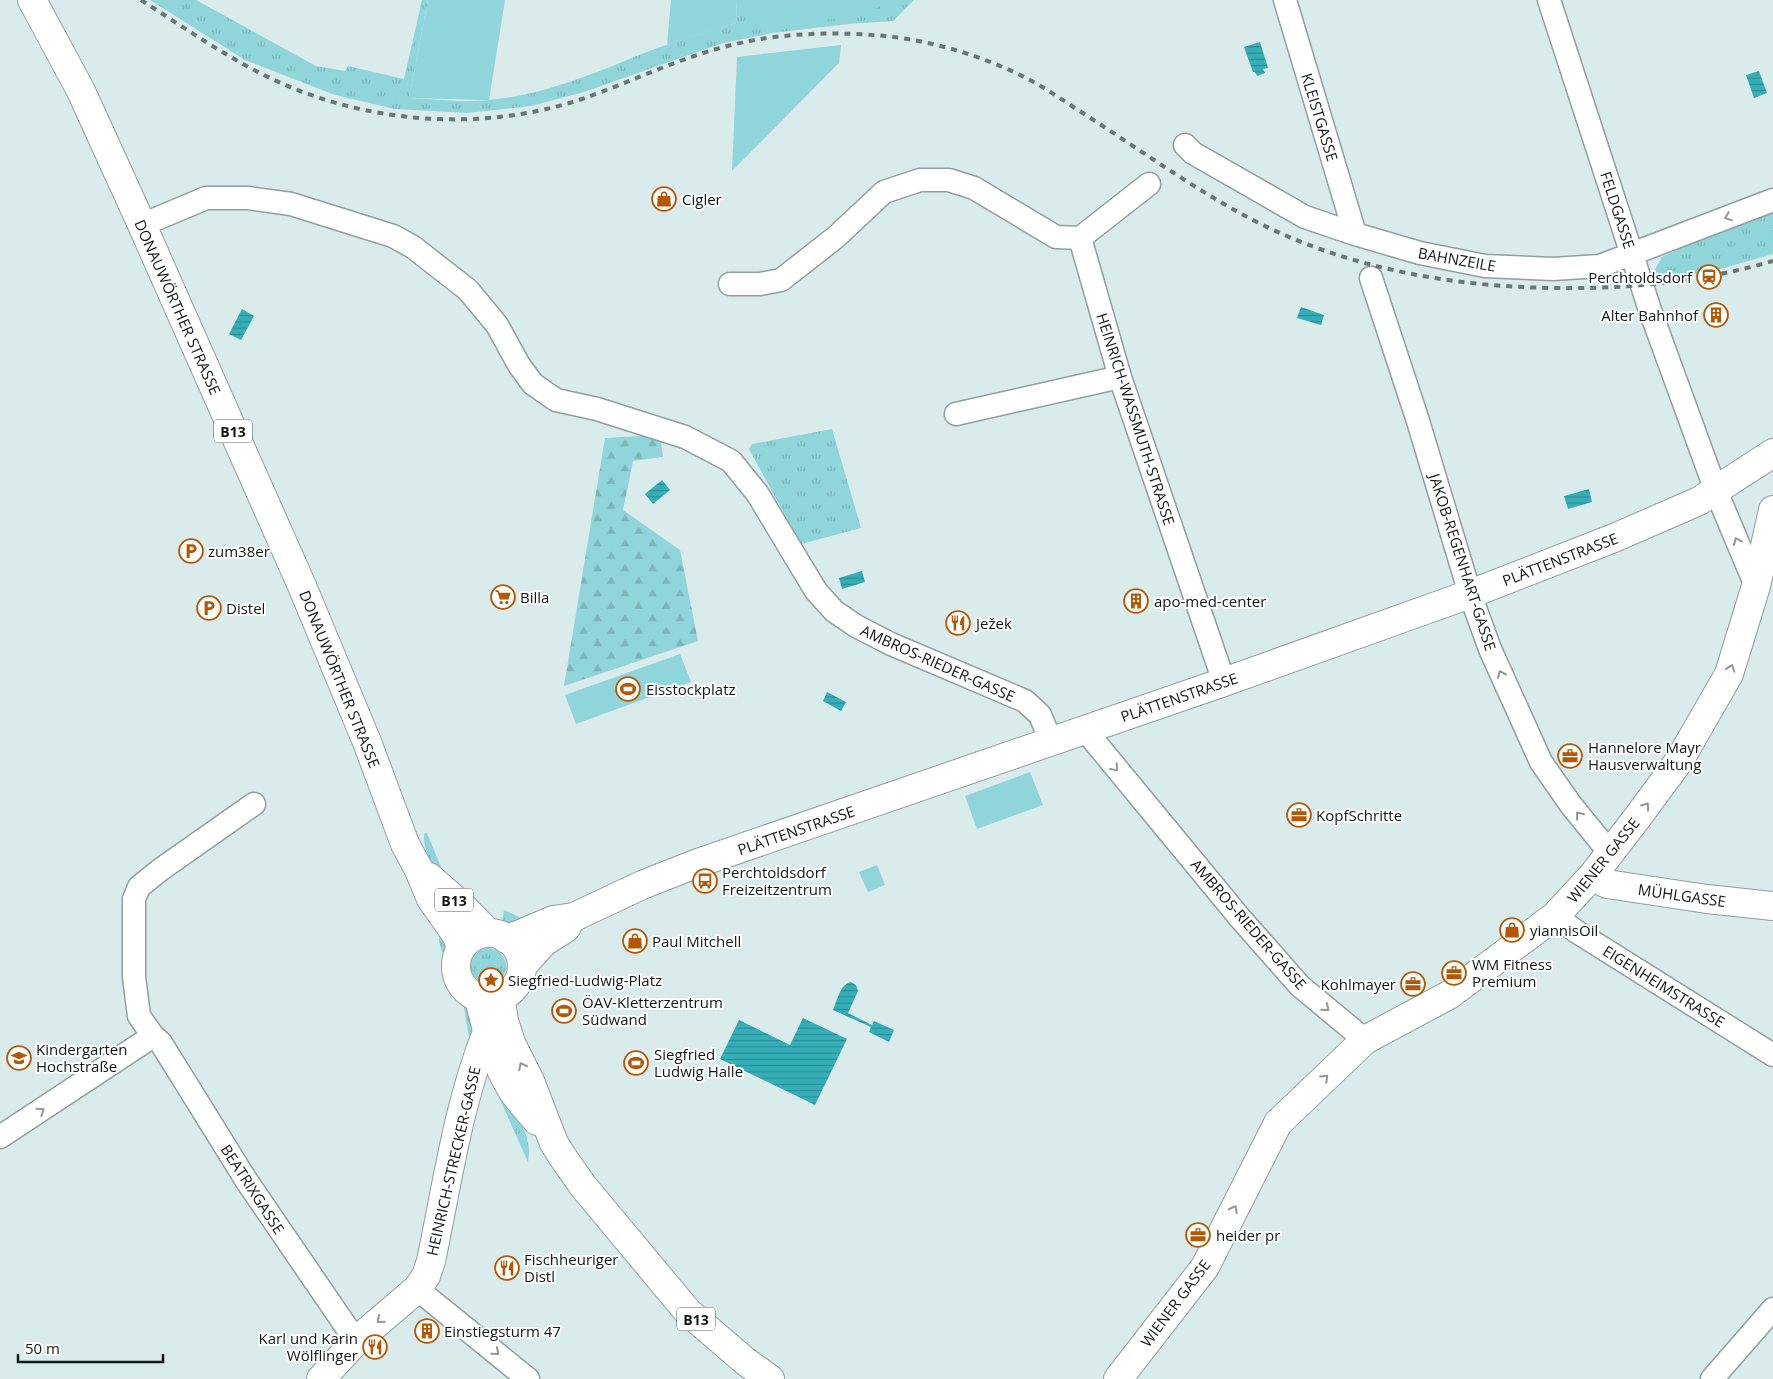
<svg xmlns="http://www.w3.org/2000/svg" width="1773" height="1379" font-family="'Open Sans',sans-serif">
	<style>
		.grass { fill: url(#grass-tufts) }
		.forest { fill: url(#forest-firs) }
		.green { fill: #90d5da }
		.water { fill: url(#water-rules) }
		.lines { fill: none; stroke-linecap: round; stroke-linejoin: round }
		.street-casing { stroke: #8f9fa0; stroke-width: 25 }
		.secondary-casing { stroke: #8f9fa0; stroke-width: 30 }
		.primary-casing { stroke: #8f9fa0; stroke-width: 30 }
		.street { stroke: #fff; stroke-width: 22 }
		.secondary { stroke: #fff; stroke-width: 28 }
		.primary { stroke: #fff; stroke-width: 28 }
		.rail { stroke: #6a7575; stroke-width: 4; stroke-dasharray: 6 6; stroke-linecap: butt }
		.oneway { stroke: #949797 }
		.labels { text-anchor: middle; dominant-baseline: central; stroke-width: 4; stroke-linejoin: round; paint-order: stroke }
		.shield { fill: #fff; stroke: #585d5d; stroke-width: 1 }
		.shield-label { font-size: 14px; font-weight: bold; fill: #111717 }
		.street-label { font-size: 15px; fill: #111717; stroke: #fff }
		.poi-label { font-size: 15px; fill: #111717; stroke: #fff; text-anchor: start }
	</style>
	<defs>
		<pattern id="grass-tufts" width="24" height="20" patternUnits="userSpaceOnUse" patternTransform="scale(1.25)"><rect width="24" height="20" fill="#90d5da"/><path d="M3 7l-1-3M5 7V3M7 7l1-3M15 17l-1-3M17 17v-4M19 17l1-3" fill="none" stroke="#7bb6ba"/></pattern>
		<pattern id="forest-firs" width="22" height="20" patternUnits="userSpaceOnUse" patternTransform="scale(1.25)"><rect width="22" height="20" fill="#90d5da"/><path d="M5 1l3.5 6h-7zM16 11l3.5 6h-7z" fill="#7bb6ba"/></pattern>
		<pattern id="water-rules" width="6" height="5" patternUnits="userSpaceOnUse" patternTransform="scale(1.25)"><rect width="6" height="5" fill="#35afb7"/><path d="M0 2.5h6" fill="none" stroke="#2b8d94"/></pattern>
	</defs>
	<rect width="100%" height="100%" fill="#daebec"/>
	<!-- grass -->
	<path class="grass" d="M150 0H196L316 66 345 71 348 66 404 79 422 0H428L409 98C435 99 463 103 489 100 547 95 599 71 652 50 679 40 708 32 736 23L737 0H914L893 21 849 24 772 33 723 43 584 92 531 106 468 113 395 109 335 95 245 60Z
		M1773 211V254L1710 272 1656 279 1654 271 1662 257 1704 237Z
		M832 429 861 528 801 544 749 449 752 444Z
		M427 833 446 879C434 866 423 853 424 834Z
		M504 910 526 920 501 927Z
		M443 933 450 949 446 968 452 985 449 987 444 972V958L439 942V938Z
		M487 948C501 949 512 963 503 976 484 1003 449 956 487 948Z
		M458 994 466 1003 476 1020 470 1043 464 1008 455 997Z
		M495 1084C511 1107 534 1132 528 1162L497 1093Z"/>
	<!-- forest -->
	<path class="forest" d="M660 435 663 457 633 461 623 510 680 550 698 641 564 686 605 438Z"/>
	<!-- green -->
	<path class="green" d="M428 0H505L489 100 409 98Z
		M671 0H737L736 23 667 45Z
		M746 0H892L855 19H826L764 27H744Z
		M841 45 839 63 732 171 737 57Z
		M680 654 691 682 576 724 565 695Z
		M1030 772 1043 805 977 829 965 796Z
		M877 865 885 885 868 892 859 872Z"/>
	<!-- water -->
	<path class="water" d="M1260 42 1268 68 1263 69 1265 73 1257 76 1255 72H1253L1244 47Z
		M1759 71 1767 93 1754 98 1746 75Z
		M1301 307 1324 315 1321 325 1297 318Z
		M242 309 254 316 241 340 229 334Z
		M662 480 670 490 653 504 645 494Z
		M1589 489 1592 502 1568 509 1564 496Z
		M862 571 865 582 842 589 839 578Z
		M827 692 846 702 841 711 823 701Z
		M851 982 856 985 858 991 848 1013 872 1025 874 1021 894 1030 889 1042 869 1032 871 1027 833 1010C837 1001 840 984 851 982Z
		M803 1018 847 1039 815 1105 720 1059 739 1020 790 1045Z"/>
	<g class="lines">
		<!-- street casing -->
		<g class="street-casing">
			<path id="street" d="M1285 0 1355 234
				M1549 0 1650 310 1716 491 1756 586
				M1185 145 1193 153 1305 217 1355 234 1420 253 1485 266 1553 269 1600 266 1773 200
				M1149 184 1080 238 1120 377 1224 682
				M142 225 206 198H248L291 204 393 236 413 247 468 290 497 325 519 365 533 384 556 400 597 409 685 437 731 461 757 493 816 591 834 611 856 626 891 644 1025 701 1040 715 1051 741
				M1371 278 1418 421 1470 594 1490 649 1541 762 1571 805 1610 853
				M730 284H760L781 280 836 237 884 192 920 180H949L974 188 1056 237 1080 238
				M956 414 1120 377
				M1085 730 1240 918 1300 986 1365 1040
				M254 804 160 870 139 887 134 899V977L139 1016 153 1036 161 1043 246 1180 356 1341
				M1555 916 1577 932 1773 1055
				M0 1137 153 1036
				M417 1289 528 1379
				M1712 1379 1773 1309"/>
		</g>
		<!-- secondary casing -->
		<g class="secondary-casing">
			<path id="secondary" d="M1593 875 1599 880 1607 884 1707 899 1773 906
				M506 939 518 935 553 920 574 917 642 885 698 863 1224 682 1470 594 1614 538 1699 501 1773 453
				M522 966 544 942 566 928 568 924
				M321 1379 356 1341 417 1289 426 1276 431 1261C447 1185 458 1105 487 1032
				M1118 1379 1205 1267 1278 1123 1365 1040 1449 995 1555 916 1593 875 1637 818 1679 761 1729 674 1756 586 1773 510"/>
		</g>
		<!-- primary casing -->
		<g class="primary-casing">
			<path id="primary" d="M32 0 81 91 142 225 302 586 367 742 405 844 418 868 431 899 457 936 461 948
				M429 877 462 906 488 933
				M456 966a33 33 0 1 1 66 0a33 33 0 1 1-66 0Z
				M500 997 504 1021 511 1043 530 1081 554 1143 562 1156 583 1186 688 1312 745 1361 770 1379
				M479 998C486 1029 495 1063 512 1090 519 1101 529 1111 537 1121"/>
		</g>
		<!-- street -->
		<use href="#street" class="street"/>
		<!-- secondary -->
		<use href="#secondary" class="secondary"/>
		<!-- primary -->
		<use href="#primary" class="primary"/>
		<!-- rail -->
		<path class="rail" d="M141 0C180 25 219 52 260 73 357 123 478 134 582 99 628 83 673 61 720 48 773 33 830 31 885 36 933 41 983 56 1026 78 1044 87 1061 99 1078 110 1127 141 1174 175 1224 204 1333 269 1459 290 1584 288 1648 287 1711 279 1773 261"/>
	</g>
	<!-- one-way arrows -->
	<defs><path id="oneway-chevron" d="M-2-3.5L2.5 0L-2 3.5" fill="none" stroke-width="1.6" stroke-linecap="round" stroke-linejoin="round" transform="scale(1.25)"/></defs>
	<g class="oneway">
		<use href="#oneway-chevron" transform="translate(1728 217) rotate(159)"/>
		<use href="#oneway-chevron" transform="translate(1737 541) rotate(-113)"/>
		<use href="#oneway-chevron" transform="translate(1731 668) rotate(-71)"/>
		<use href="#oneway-chevron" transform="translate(1501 674) rotate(-114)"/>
		<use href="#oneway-chevron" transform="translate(1115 768) rotate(50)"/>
		<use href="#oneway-chevron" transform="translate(1646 806) rotate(-54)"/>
		<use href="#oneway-chevron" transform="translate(1579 815) rotate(-129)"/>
		<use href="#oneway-chevron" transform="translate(1326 1008) rotate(40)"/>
		<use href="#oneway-chevron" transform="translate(522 1066) rotate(-117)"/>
		<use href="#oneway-chevron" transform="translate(1325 1078) rotate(-44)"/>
		<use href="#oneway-chevron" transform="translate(41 1111) rotate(-34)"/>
		<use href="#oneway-chevron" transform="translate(1234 1209) rotate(-63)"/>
		<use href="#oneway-chevron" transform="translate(380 1320) rotate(140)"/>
		<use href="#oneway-chevron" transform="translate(496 1352) rotate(39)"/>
	</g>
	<!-- icons -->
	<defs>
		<g id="shop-ring" transform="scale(1.25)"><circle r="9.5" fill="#fff" stroke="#b55704" stroke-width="1.5"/><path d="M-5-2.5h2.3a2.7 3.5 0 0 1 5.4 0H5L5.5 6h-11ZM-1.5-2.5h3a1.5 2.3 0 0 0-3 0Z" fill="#b55704"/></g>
		<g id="station-ring" transform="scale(1.25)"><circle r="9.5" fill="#fff" stroke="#b55704" stroke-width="1.5"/><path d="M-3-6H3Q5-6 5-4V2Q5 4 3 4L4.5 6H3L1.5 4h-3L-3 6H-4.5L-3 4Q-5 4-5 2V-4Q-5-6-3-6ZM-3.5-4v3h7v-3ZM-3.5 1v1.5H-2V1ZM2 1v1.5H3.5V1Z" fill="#b55704"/></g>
		<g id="building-ring" transform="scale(1.25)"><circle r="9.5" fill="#fff" stroke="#b55704" stroke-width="1.5"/><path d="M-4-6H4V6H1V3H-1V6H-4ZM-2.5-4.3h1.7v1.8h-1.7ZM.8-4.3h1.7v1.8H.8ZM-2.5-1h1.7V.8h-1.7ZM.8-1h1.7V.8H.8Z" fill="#b55704"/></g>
		<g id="parking-ring" transform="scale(1.25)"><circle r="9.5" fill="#fff" stroke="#b55704" stroke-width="1.5"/><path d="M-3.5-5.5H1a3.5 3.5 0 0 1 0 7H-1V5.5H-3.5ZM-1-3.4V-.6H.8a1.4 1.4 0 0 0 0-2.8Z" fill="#b55704"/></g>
		<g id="supermarket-ring" transform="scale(1.25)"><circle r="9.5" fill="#fff" stroke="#b55704" stroke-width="1.5"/><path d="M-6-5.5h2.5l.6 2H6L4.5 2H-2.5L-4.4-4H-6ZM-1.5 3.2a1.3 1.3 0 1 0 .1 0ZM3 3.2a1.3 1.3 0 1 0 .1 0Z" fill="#b55704"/></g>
		<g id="restaurant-ring" transform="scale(1.25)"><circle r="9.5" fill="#fff" stroke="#b55704" stroke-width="1.5"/><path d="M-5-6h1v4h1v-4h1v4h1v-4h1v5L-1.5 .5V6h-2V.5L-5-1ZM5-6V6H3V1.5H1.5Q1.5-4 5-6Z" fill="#b55704"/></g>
		<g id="stadium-ring" transform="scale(1.25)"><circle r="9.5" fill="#fff" stroke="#b55704" stroke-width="1.5"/><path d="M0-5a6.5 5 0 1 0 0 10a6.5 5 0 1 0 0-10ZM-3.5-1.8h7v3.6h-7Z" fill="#b55704"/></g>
		<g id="office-ring" transform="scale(1.25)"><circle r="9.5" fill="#fff" stroke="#b55704" stroke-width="1.5"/><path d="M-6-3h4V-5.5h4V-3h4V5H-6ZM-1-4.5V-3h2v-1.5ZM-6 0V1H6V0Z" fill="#b55704"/></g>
		<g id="bus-ring" transform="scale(1.25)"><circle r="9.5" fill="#fff" stroke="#b55704" stroke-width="1.5"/><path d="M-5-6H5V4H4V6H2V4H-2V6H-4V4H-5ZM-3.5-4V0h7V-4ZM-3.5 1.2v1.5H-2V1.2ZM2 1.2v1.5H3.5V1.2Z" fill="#b55704"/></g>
		<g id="sight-ring" transform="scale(1.25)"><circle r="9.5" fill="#fff" stroke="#b55704" stroke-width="1.5"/><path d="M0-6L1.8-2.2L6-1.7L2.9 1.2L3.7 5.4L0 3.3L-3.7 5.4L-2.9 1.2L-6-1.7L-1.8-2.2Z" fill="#b55704"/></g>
		<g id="school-ring" transform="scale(1.25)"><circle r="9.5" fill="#fff" stroke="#b55704" stroke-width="1.5"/><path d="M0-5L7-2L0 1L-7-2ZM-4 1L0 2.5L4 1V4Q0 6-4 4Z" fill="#b55704"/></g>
	</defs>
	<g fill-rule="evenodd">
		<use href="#shop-ring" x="664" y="199"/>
		<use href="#station-ring" x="1709" y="277"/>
		<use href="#building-ring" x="1716" y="315"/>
		<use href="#parking-ring" x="191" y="551"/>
		<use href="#supermarket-ring" x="503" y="597"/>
		<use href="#building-ring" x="1136" y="601"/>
		<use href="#parking-ring" x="209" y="608"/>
		<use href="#restaurant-ring" x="958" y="623"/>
		<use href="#stadium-ring" x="628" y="689"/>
		<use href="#office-ring" x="1570" y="756"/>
		<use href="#office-ring" x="1299" y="815"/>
		<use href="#bus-ring" x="705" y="881"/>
		<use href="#shop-ring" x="1512" y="930"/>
		<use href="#shop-ring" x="635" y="941"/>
		<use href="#office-ring" x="1454" y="973"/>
		<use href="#sight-ring" x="491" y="980"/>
		<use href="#office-ring" x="1413" y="984"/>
		<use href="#stadium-ring" x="564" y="1011"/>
		<use href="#school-ring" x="19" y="1058"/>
		<use href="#stadium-ring" x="636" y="1063"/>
		<use href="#office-ring" x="1198" y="1235"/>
		<use href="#restaurant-ring" x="507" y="1268"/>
		<use href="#building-ring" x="427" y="1331"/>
		<use href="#restaurant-ring" x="375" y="1347"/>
	</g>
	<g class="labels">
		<!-- shield labels -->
		<g class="shield">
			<rect x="214" y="419.5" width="38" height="23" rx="4"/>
			<rect x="435" y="888.5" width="38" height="23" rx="4"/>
			<rect x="677" y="1307.5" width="38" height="23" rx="4"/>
		</g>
		<g class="shield-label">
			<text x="233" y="431">B13</text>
			<text x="454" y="900">B13</text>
			<text x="696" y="1319">B13</text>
		</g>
		<!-- street labels -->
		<g class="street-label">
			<text transform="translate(1320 117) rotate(73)">KLEISTGASSE</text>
			<text transform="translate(1618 210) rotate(72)">FELDGASSE</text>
			<text transform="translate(1457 259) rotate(10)">BAHNZEILE</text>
			<text transform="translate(178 307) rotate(66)">DONAUWÖRTHER STRASSE</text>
			<text transform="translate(1136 419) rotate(72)">HEINRICH-WASSMUTH-STRASSE</text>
			<text transform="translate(1560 559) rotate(-21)">PLÄTTENSTRASSE</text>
			<text transform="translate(1463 562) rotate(72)">JAKOB-REGENHART-GASSE</text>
			<text transform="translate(938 663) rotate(24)">AMBROS-RIEDER-GASSE</text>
			<text transform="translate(340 679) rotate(68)">DONAUWÖRTHER STRASSE</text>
			<text transform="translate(1179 697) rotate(-19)">PLÄTTENSTRASSE</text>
			<text transform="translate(796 830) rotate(-19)">PLÄTTENSTRASSE</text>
			<text transform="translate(1603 860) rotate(-51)">WIENER GASSE</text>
			<text transform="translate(1682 895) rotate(8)">MÜHLGASSE</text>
			<text transform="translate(1249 924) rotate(49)">AMBROS-RIEDER-GASSE</text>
			<text transform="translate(1664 986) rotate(32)">EIGENHEIMSTRASSE</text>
			<text transform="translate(453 1161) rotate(-77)">HEINRICH-STRECKER-GASSE</text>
			<text transform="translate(253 1189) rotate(57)">BEATRIXGASSE</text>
			<text transform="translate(1175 1303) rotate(-53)">WIENER GASSE</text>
		</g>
		<!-- poi labels -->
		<g class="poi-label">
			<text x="682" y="199">Cigler</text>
			<text x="1692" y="277" text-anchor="end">Perchtoldsdorf</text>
			<text x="1698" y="315" text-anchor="end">Alter Bahnhof</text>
			<text x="208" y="551">zum38er</text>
			<text x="520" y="597">Billa</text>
			<text x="1154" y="601">apo-med-center</text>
			<text x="226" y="608">Distel</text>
			<text x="976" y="623">Ježek</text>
			<text x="646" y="689">Eisstockplatz</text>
			<text x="1588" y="747">Hannelore Mayr<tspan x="1588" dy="17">Hausverwaltung</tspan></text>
			<text x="1316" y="815">KopfSchritte</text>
			<text x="722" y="872">Perchtoldsdorf<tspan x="722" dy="17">Freizeitzentrum</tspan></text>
			<text x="1530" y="930">yiannisOil</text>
			<text x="652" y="941">Paul Mitchell</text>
			<text x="1472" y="964">WM Fitness<tspan x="1472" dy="17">Premium</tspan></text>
			<text x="508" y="980">Siegfried-Ludwig-Platz</text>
			<text x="1396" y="984" text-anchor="end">Kohlmayer</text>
			<text x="582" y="1002">ÖAV-Kletterzentrum<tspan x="582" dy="17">Südwand</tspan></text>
			<text x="36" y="1049">Kindergarten<tspan x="36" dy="17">Hochstraße</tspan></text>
			<text x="654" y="1054">Siegfried<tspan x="654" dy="17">Ludwig Halle</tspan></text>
			<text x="1216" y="1235">heider pr</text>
			<text x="524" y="1259">Fischheuriger<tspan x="524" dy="17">Distl</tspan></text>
			<text x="444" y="1331">Einstiegsturm 47</text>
			<text x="358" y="1338" text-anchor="end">Karl und Karin<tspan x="358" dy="17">Wölflinger</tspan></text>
		</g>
	</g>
	<!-- scale -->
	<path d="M18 1354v8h145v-8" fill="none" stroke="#111717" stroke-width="2.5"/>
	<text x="25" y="1354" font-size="15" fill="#111717" stroke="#ffffff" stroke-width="4" paint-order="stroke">50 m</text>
</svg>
